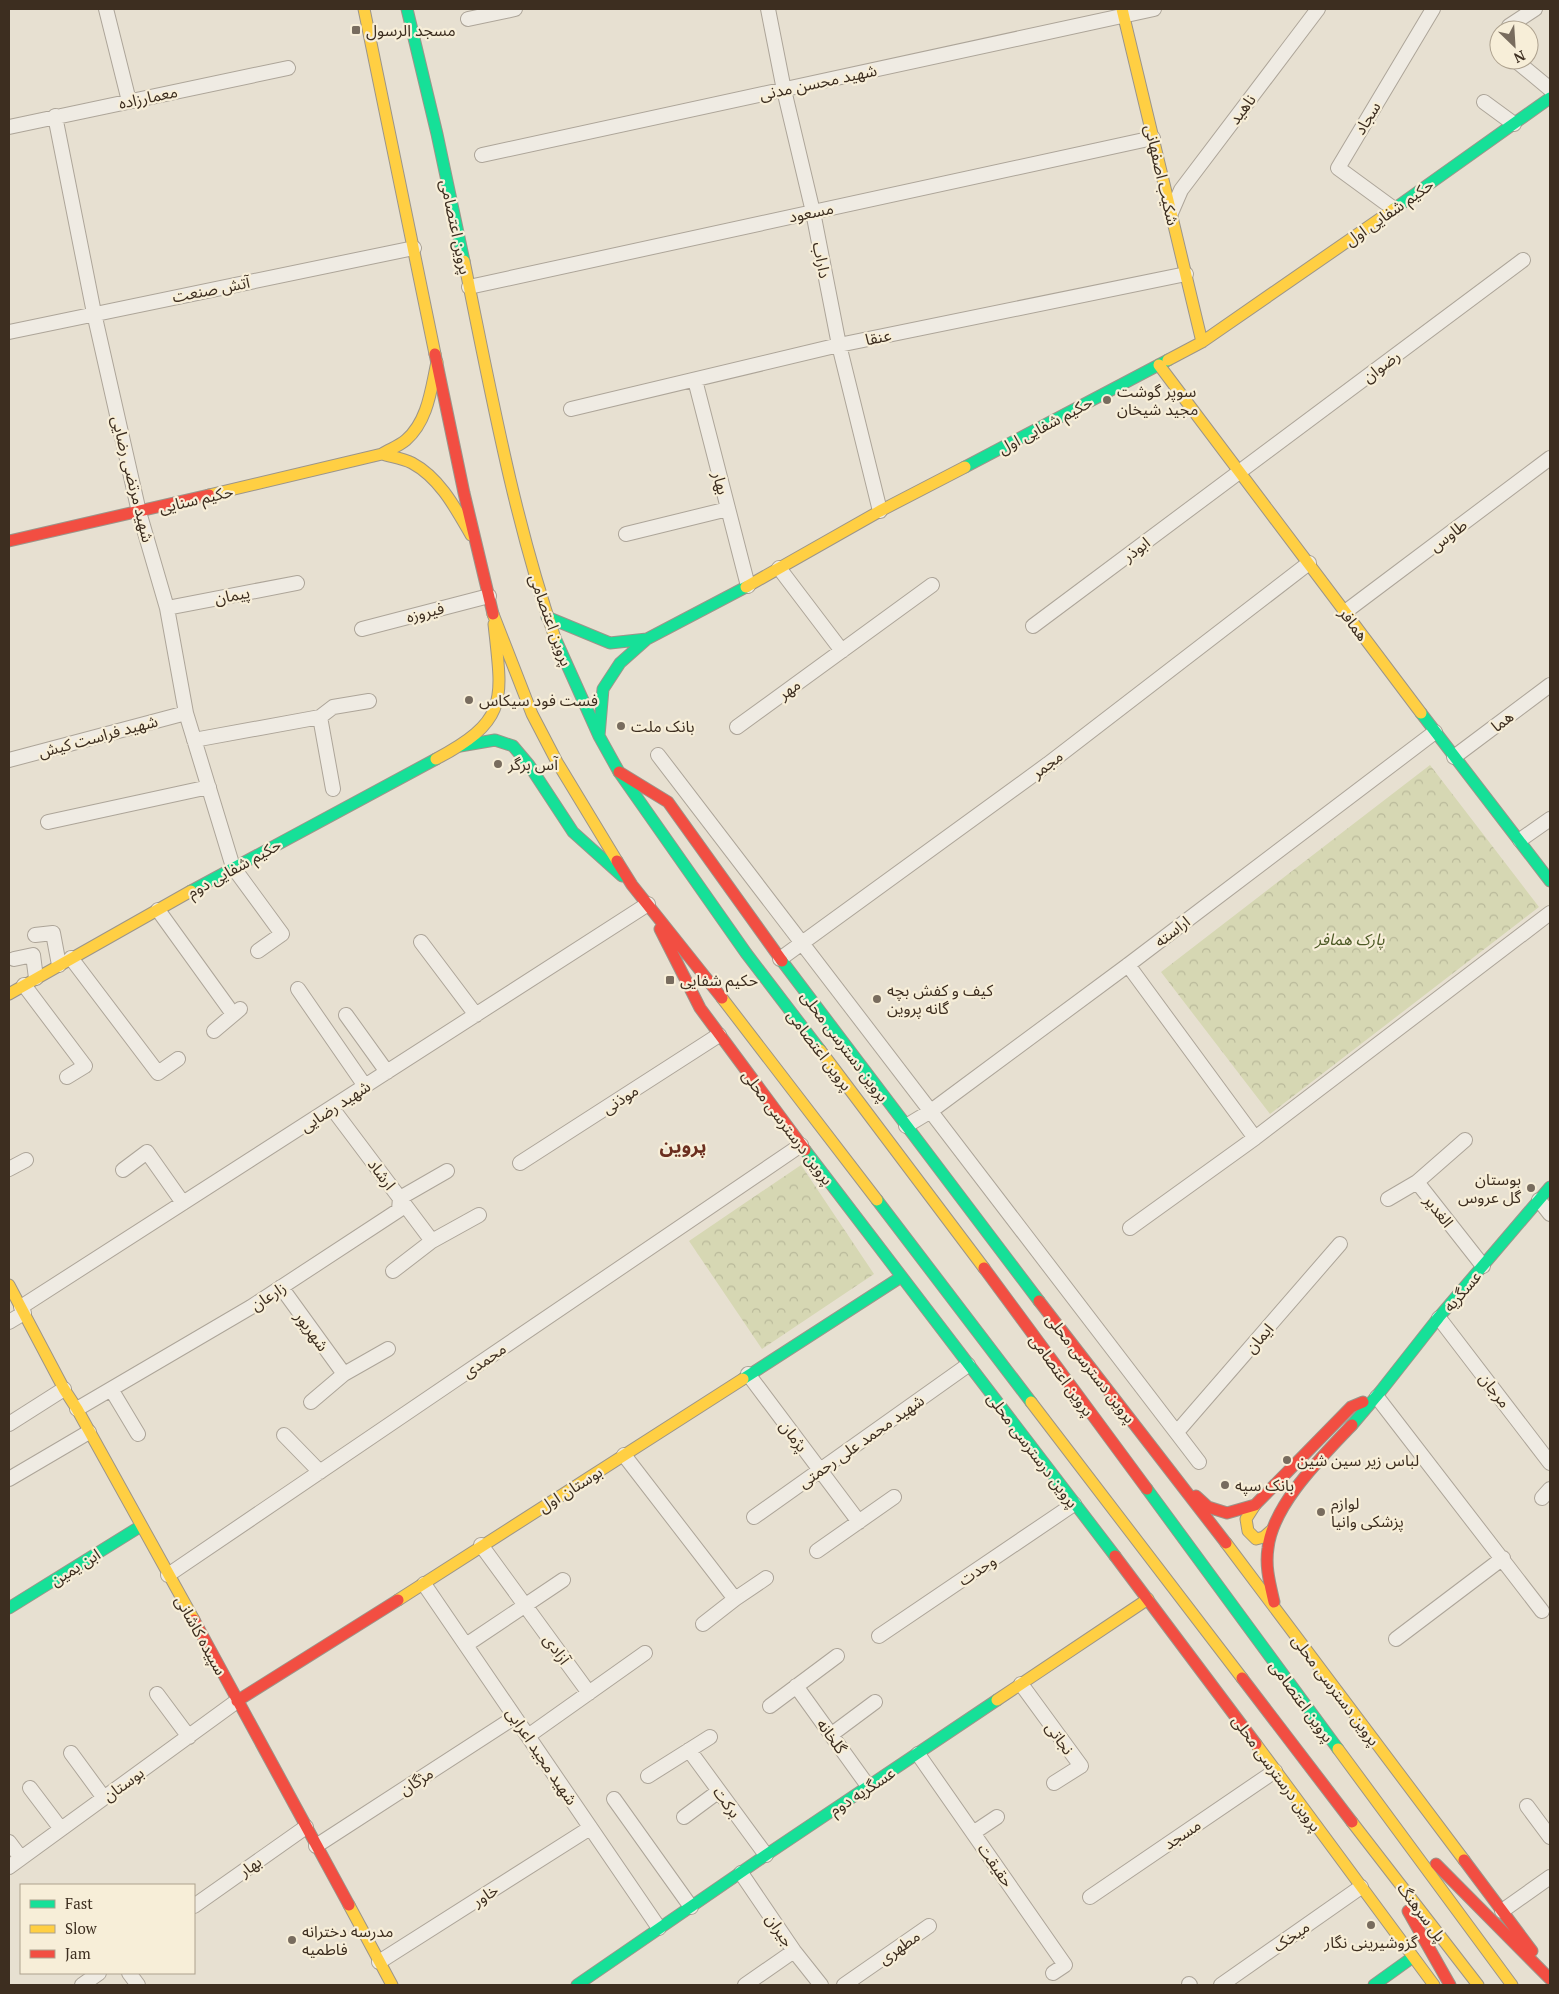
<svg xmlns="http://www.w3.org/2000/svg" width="1559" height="1994" font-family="'PT Serif','Noto Sans Arabic',serif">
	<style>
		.forest { fill: url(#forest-crowns) }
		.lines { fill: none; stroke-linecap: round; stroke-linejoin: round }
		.street-casing { stroke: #ada599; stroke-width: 16 }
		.fast-casing { stroke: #9c958a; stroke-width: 13 }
		.slow-casing { stroke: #9c958a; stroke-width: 13 }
		.jam-casing { stroke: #9c958a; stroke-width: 13 }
		.street { stroke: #efebe3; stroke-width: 14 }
		.fast { stroke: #16e098; stroke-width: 11 }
		.slow { stroke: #ffcf43; stroke-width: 11 }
		.jam { stroke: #f24e42; stroke-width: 11 }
		.poi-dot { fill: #786c5e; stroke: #f7eed8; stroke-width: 2 }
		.labels { text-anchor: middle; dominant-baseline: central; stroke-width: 4.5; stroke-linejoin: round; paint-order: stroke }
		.poi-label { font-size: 16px; fill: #3d2e20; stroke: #f7eed8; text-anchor: start }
		.street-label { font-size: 16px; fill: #3d2e20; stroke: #f7eed8 }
		.park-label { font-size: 16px; font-style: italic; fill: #4d5a26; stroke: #f7eed8 }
		.quarter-label { font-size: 19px; font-weight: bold; fill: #6b2e1e; stroke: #f7eed8 }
	</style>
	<defs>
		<pattern id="forest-crowns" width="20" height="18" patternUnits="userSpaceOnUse" patternTransform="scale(1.25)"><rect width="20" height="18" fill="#d6d7b3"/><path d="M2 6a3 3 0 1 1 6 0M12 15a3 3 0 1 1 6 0" fill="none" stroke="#b9b99a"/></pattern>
	</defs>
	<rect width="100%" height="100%" fill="#e7e0d1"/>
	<!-- forest -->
	<path class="forest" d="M1430 765 1539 907 1270 1114 1161 972Z
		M801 1165 874 1274 762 1349 689 1241Z"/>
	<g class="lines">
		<!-- street casing -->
		<g class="street-casing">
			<path id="street" d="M106 9 129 101
				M768 9 784 90 813 212 839 345 880 511
				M468 19 515 9
				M1508 30 1509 26 1535 9
				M1515 60 1550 89
				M1484 102 1514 124
				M55 116 94 313 139 512 167 608 186 713 233 867 282 934 258 951
				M9 127 288 68
				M482 155 1154 9
				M1394 209 1338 168 1433 9
				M1171 213 1181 190 1318 9
				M469 287 1153 138
				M9 332 414 248
				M695 380 748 586
				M571 409 839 345 1186 274
				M626 534 728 509
				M779 568 842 651
				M167 608 297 583
				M1345 612 1550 458
				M1033 626 1523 260
				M362 629 489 596
				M320 717 333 707 369 701
				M737 727 932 585
				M194 740 320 717 333 789
				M658 755 1199 1462
				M1454 757 1550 685
				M9 760 186 713
				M48 822 209 787
				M1520 840 1550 819
				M158 910 233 1014
				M35 935 53 933 59 965
				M421 942 476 1015
				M71 958 158 1073 178 1059
				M14 959 33 955 36 978
				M780 959 1048 764 1309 563
				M1128 965 1255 1138
				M24 985 85 1066 67 1077
				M298 989 365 1086
				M346 1015 387 1072
				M214 1031 240 1009
				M332 1108 432 1241
				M906 1126 931 1111 1128 965 1435 732
				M1465 1140 1417 1182 1483 1266
				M520 1163 719 1035
				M9 1169 26 1160
				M123 1170 147 1152 183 1203
				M1388 1199 1417 1182
				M1539 1200 1550 1214
				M1130 1228 1255 1138 1550 913
				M393 1271 432 1241 479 1215
				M281 1287 344 1374
				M21 1307 648 904
				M1439 1318 1550 1463
				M9 1322 24 1313
				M748 1374 859 1522
				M111 1389 138 1434
				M1377 1397 1542 1611
				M311 1402 344 1374 388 1349
				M77 1409 251 1307 399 1210 400 1198 447 1171
				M9 1424 64 1389
				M1177 1432 1340 1244
				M284 1435 320 1472
				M624 1455 735 1599
				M9 1479 89 1432
				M1542 1498 1550 1489
				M754 1517 968 1365
				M481 1545 589 1693
				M817 1551 894 1497
				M168 1575 801 1145
				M424 1584 659 1928
				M703 1624 735 1599 766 1578
				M879 1636 1074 1504
				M1396 1639 1503 1558
				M466 1645 563 1580
				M1021 1684 1081 1766 1054 1783
				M796 1686 868 1786
				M157 1694 189 1737
				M770 1706 837 1656
				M832 1734 875 1702
				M528 1736 645 1653
				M689 1750 766 1855
				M71 1753 104 1798
				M918 1754 1065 1965 1053 1973
				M648 1776 710 1737
				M30 1788 61 1829
				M614 1799 691 1907
				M1527 1806 1550 1837
				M684 1817 719 1791
				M973 1833 997 1817
				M9 1842 21 1858
				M316 1846 515 1717
				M9 1867 237 1701
				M741 1873 794 1951 821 1985
				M1090 1897 1275 1771
				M194 1906 306 1827
				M1502 1911 1550 1877
				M379 1962 590 1828
				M129 1973 138 1985
				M1189 1984 1190 1985
				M82 1985 99 1973
				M745 1985 794 1951
				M844 1985 929 1926
				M1221 1985 1361 1887"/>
		</g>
		<!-- fast casing -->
		<g class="fast-casing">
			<path id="fast" d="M407 9 437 134 464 261
				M1394 209 1550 98
				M965 467 1168 360
				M547 617 610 643 647 639
				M555 638 599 736 619 772 746 953 820 1050
				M1421 713 1550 881
				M599 736 603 689 620 663 647 639 746 587
				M460 746 495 740 513 746 529 765 573 832 622 876
				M191 891 436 759
				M782 961 1039 1301
				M805 1150 1115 1556
				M877 1200 1031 1402
				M743 1379 901 1277
				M1352 1425 1380 1392 1439 1317 1550 1187
				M1147 1489 1338 1749
				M9 1608 141 1526
				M577 1985 766 1855 997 1700
				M1374 1985 1413 1957"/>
		</g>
		<!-- slow casing -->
		<g class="slow-casing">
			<path id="slow" d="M364 9 435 354
				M1122 9 1202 342
				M464 261C490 387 513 516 555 638
				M1168 360 1202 342 1394 209
				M1159 365 1421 713
				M382 454C392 457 403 458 412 463 440 478 456 509 471 535
				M209 495 382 454C390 449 399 446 406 440 428 421 431 389 437 362
				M746 587 880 511 965 467
				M493 614 532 714 557 762 617 861
				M436 759C510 720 502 699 494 624
				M9 994 191 891
				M722 998 877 1200
				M820 1050 984 1268
				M9 1285 64 1389 77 1409 194 1620
				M1031 1402 1242 1678
				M1255 1505 1246 1519 1248 1531 1256 1539 1264 1537 1272 1530
				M1226 1543 1464 1860
				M398 1600 743 1379
				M997 1700 1148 1599
				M1256 1744 1434 1985
				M1338 1749 1512 1985
				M1352 1822 1478 1985
				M349 1905 392 1985"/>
		</g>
		<!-- jam casing -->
		<g class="jam-casing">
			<path id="jam" d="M435 354 464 493 493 614
				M9 541 209 495
				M619 772 668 802 782 961
				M617 861 632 885 722 998
				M660 929 700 1008 805 1150
				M984 1268 1147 1489
				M1039 1301 1226 1543
				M1196 1496 1208 1507 1227 1513 1255 1505 1351 1407 1363 1402
				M1115 1556 1256 1744
				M1274 1602C1270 1584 1265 1567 1268 1548 1273 1504 1322 1457 1352 1425
				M194 1620 349 1905
				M1242 1678 1352 1822
				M237 1701 398 1600
				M1464 1860 1532 1951
				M1436 1864 1550 1979
				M1408 1911 1450 1985"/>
		</g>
		<!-- street -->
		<use href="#street" class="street"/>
		<!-- fast -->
		<use href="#fast" class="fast"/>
		<!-- slow -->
		<use href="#slow" class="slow"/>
		<!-- jam -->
		<use href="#jam" class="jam"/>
	</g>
	<!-- markers -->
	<g class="poi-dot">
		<rect x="351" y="25" width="10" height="10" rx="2.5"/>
		<circle cx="1107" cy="400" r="5"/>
		<circle cx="469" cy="700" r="5"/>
		<circle cx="621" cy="726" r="5"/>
		<circle cx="498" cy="764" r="5"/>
		<rect x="665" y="975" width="10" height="10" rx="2.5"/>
		<circle cx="877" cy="999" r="5"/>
		<circle cx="1531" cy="1188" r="5"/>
		<circle cx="1287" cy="1460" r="5"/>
		<circle cx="1225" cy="1485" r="5"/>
		<circle cx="1321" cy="1512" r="5"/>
		<circle cx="1371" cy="1925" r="5"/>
		<circle cx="292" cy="1940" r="5"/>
	</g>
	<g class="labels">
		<!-- poi labels -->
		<g class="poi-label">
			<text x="366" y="30">مسجد الرسول</text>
			<text x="1117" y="391">سوپر گوشت<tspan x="1117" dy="18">مجید شیخان</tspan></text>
			<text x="479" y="700">فست فود سیکاس</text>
			<text x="631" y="726">بانک ملت</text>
			<text x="508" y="764">آس برگر</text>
			<text x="680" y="980">حکیم شفایی</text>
			<text x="887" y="990">کیف و کفش بچه<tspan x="887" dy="18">گانه پروین</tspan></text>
			<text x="1521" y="1179" text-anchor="end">بوستان<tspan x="1521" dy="18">گل عروس</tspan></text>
			<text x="1297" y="1460">لباس زیر سین شین</text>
			<text x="1235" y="1485">بانک سپه</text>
			<text x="1331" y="1503">لوازم<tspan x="1331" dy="18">پزشکی وانیا</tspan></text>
			<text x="302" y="1931">مدرسه دخترانه<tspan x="302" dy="18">فاطمیه</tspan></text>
			<text x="1371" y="1942" text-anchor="middle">گزوشیرینی نگار</text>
		</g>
		<!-- street labels -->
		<g class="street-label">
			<text transform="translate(818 82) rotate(-12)">شهید محسن مدنی</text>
			<text transform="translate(148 97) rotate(-12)">معمارزاده</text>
			<text transform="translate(1242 109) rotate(-53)">ناهید</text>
			<text transform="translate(1367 118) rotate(-59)">سجاد</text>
			<text transform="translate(1162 175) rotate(77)">شکیب اصفهانی</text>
			<text transform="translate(811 212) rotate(-12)">مسعود</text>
			<text transform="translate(1389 212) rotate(-35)">حکیم شفایی اول</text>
			<text transform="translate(456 227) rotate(78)">پروین اعتصامی</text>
			<text transform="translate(822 260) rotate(79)">داراب</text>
			<text transform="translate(211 289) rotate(-11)">آتش صنعت</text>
			<text transform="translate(878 337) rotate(-12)">عنقا</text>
			<text transform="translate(1381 366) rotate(-37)">رضوان</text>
			<text transform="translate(1045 425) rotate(-28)">حکیم شفایی اول</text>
			<text transform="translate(133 479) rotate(76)">شهید مرتضی رضایی</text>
			<text transform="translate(721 483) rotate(75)">بهار</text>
			<text transform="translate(196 499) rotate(-13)">حکیم سنایی</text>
			<text transform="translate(1448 535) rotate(-37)">طاوس</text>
			<text transform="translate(1136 549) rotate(-37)">ابوذر</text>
			<text transform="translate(232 595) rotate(-11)">پیمان</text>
			<text transform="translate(425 612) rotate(-15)">فیروزه</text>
			<text transform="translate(551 620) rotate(70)">پروین اعتصامی</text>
			<text transform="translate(1354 624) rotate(53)">همافر</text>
			<text transform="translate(789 689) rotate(-36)">مهر</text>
			<text transform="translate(1502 721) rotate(-37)">هما</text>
			<text transform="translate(98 736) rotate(-15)">شهید فراست کیش</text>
			<text transform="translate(1047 764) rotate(-37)">مجمر</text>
			<text transform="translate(234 868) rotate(-29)">حکیم شفایی دوم</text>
			<text transform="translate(1172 931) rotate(-37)">اراسته</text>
			<text transform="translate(845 1046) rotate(53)">پروین دسترسی محلی</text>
			<text transform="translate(820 1050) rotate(53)">پروین اعتصامی</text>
			<text transform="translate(620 1099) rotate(-33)">موذنی</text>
			<text transform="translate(335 1106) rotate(-33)">شهید رضایی</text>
			<text transform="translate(788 1127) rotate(53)">پروین درسترسی محلی</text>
			<text transform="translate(382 1174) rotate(53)">ارشاد</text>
			<text transform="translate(1439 1211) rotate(52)">الغدیر</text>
			<text transform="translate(1462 1291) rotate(-49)">عسگریه</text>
			<text transform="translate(268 1296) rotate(-33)">زارعان</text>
			<text transform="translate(312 1331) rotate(54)">شهریور</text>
			<text transform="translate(1259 1338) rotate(-49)">ایمان</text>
			<text transform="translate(484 1360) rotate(-34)">محمدی</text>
			<text transform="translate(1091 1368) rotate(52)">پروین دسترسی محلی</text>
			<text transform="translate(1062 1375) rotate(54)">پروین اعتصامی</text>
			<text transform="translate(1495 1390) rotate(52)">مرجان</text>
			<text transform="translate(794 1436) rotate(53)">پژمان</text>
			<text transform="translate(861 1441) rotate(-35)">شهید محمد علی رحمتی</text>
			<text transform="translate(1033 1450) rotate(53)">پروین درسترسی محلی</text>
			<text transform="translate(570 1489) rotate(-32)">بوستان اول</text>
			<text transform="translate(75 1567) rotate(-32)">ابن یمین</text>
			<text transform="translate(977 1570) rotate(-34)">وحدت</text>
			<text transform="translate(201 1635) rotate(61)">سپیده کاشانی</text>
			<text transform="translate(557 1649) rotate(54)">آزادی</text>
			<text transform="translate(1336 1690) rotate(53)">پروین دسترسی محلی</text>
			<text transform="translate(1302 1701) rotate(54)">پروین اعتصامی</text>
			<text transform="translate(832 1736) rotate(54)">گلخانه</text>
			<text transform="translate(1060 1738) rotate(54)">نجاتی</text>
			<text transform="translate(542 1756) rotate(56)">شهید مجید اعرابی</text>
			<text transform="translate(1277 1773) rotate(54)">پروین درسترسی محلی</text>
			<text transform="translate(416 1781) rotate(-33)">مژگان</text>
			<text transform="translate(123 1784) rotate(-36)">بوستان</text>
			<text transform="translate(862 1791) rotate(-33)">عسگریه دوم</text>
			<text transform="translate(727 1802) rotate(54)">برکت</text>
			<text transform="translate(1182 1834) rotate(-34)">مسجد</text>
			<text transform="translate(996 1865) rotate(55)">حقیقت</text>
			<text transform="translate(250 1866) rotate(-35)">بهار</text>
			<text transform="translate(485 1895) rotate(-32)">خاور</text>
			<text transform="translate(1422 1912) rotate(53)">پل سرهنگ</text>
			<text transform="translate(780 1930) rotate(56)">جیران</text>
			<text transform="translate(1291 1936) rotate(-35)">میخک</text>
			<text transform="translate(899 1947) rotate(-35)">مطهری</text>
		</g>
		<!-- park labels -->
		<g class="park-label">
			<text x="1350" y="939">پارک همافر</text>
		</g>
		<!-- quarter labels -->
		<g class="quarter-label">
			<text x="683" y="1145">پروین</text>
		</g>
	</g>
	<!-- border -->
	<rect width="1559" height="1994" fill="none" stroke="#3d2e20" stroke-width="20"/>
	<!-- legend -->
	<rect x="20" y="1884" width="175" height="90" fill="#f7eed8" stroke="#ada18e"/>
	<rect x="30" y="1900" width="25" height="8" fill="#16e098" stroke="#ada18e"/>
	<text x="65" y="1909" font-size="15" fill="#3d2e20">Fast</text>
	<rect x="30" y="1925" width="25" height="8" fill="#ffcf43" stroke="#ada18e"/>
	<text x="65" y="1934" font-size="15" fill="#3d2e20">Slow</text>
	<rect x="30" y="1950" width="25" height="8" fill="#f24e42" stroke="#ada18e"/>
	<text x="65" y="1959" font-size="15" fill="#3d2e20">Jam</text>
	<!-- north arrow -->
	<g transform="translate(1514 45) rotate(155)"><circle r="24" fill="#f7eed8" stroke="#ada18e"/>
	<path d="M0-4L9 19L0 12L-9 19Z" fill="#786c5e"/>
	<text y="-8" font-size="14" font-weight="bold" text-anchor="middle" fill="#3d2e20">N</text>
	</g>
</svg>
